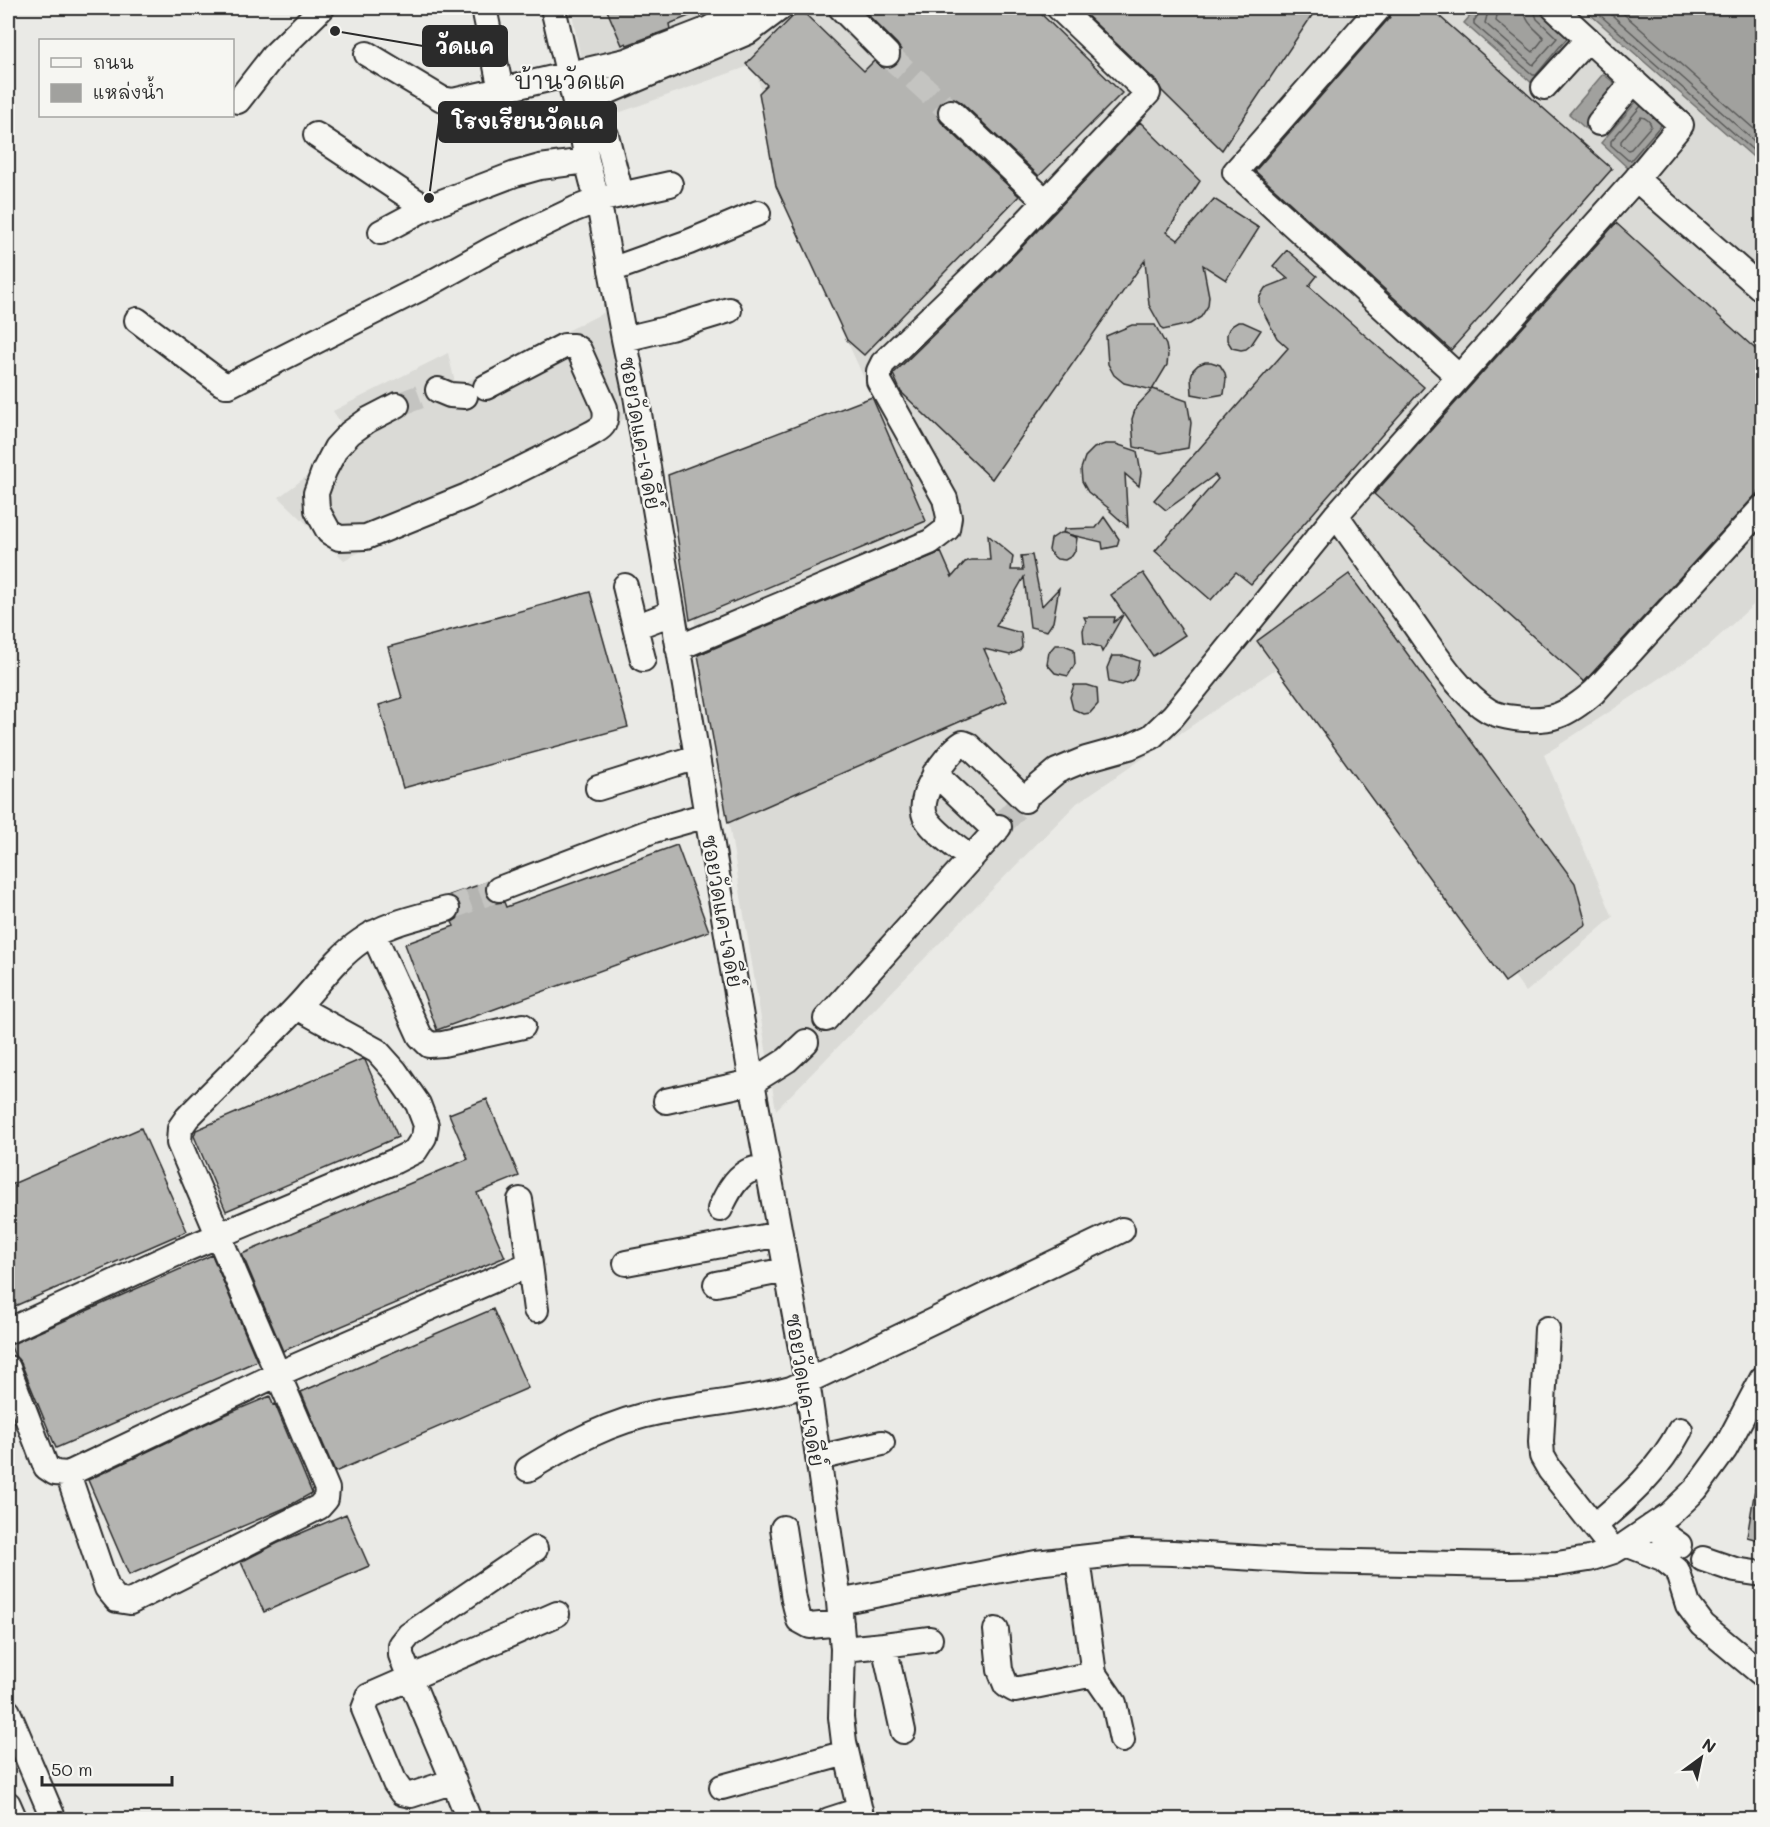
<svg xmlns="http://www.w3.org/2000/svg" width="1770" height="1827" font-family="Mali,'Playpen Sans Thai',sans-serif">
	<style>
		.built { fill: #dadad6 }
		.water { fill: #a1a19e; stroke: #727270; stroke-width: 1.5 }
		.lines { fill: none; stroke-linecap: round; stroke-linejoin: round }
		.shore { stroke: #5a5a59; stroke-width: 1.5 }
		.building { fill: #b4b4b1; stroke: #2b2b2b; stroke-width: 1.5 }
		.minor-tunnel { stroke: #c4c4c1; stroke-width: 24; stroke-dasharray: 24 12; stroke-linecap: butt }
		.minor-casing { stroke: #2b2b2b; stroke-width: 28 }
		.minor { stroke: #f6f6f2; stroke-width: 24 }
		.labels { text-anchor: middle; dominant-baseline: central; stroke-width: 4.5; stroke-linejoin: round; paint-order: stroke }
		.street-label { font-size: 21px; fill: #2b2b2b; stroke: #f6f6f2 }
		.quarter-label { font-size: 24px; fill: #2b2b2b; stroke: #f6f6f2 }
		.leader { fill: none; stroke: #2b2b2b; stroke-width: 2 }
		.callout-dot { fill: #2b2b2b; stroke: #f6f6f2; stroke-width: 2 }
		.callout { fill: #2b2b2b; stroke: #2b2b2b; stroke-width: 2 }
		.callout-label { font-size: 22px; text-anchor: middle; font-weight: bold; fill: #fff }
	</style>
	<rect width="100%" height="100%" fill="#eaeae6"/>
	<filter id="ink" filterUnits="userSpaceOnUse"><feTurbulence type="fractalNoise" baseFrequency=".0167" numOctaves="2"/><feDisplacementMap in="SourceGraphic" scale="12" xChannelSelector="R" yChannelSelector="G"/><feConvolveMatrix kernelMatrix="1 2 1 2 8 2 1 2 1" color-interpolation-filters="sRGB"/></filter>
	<g filter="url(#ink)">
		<!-- built -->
		<path class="built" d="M571 8H1583L1762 166V597L1706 648 1544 755 1613 917 1526 992 1283 664 1077 803 776 1110 702 659 667 480 873 398 785 204 755 64 593 122Z
			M609 310 624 419 344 560 279 497 353 442 333 411 448 353 456 387Z"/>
		<!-- water -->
		<path class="water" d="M1477 8H1544L1573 41 1534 85 1464 23Z
			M1583 8H1762V166L1752 156Z
			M1603 74 1622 89 1586 129 1569 114Z
			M1643 99 1668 127 1631 171 1601 143 1637 101Z"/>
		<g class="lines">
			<!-- shore -->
			<path class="shore" d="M1481 8 1480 12 1474 21V24L1533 75H1536L1567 38
				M1489 8 1485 23 1533 65 1557 38 1537 19 1533 8
				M1498 8 1496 21 1533 52 1544 38C1535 28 1525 23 1524 8
				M1592 8 1762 158
				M1604 8 1762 148
				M1617 8 1762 136
				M1641 106 1611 141V145L1628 160H1631L1661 125
				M1641 117C1645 117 1651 122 1651 126L1631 149 1628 150 1621 144V141Z"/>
		</g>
		<!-- building -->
		<path class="building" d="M606 8H709L669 24 670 29 627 45 626 43 622 45Z
			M861 8H1035L1122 93 1039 176 961 102 954 98H948L941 102 937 109V115L941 122 1019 196 864 355 847 340 776 186 759 93 767 85 746 64 800 9 864 71 874 61 883 68H891L897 64 901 58V50L897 44Z
			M1079 8H1317L1222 150 1162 91 1158 83Z
			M1393 8H1430L1612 169 1451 350 1255 171 1390 17Z
			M1140 122 1200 181 1167 232 1178 240 1214 199 1259 228 1226 280 1203 265 1209 296 1208 306 1201 317 1190 324 1163 330 1149 305 1145 260 992 479 901 392 893 374 1004 266Z
			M1616 223 1762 355V488L1584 682 1374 494Z
			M1287 250 1317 276 1309 286 1424 387 1251 584 1236 572 1211 600 1155 551 1218 479 1215 475 1166 510 1154 500 1288 348 1277 338 1259 304V298L1265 288 1288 279 1273 266Z
			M1238 322H1243L1261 330 1251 345 1246 349 1241 350 1232 348 1227 340V334L1229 329 1233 325Z
			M1132 325H1155L1166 345 1168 355 1167 365 1152 390 1124 383 1114 375 1108 364 1106 336Z
			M1205 362H1211L1220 365 1225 373 1226 379 1224 394 1208 397 1192 394 1191 377 1193 370 1198 365Z
			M1153 389 1187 401 1191 423 1188 448 1161 453 1134 447 1132 419 1136 407Z
			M872 397 926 521 690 620 668 475Z
			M1105 444H1116L1137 451 1141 473 1139 486 1125 474 1128 527 1110 511 1111 510 1088 492 1082 481 1081 469 1085 457 1094 448Z
			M1104 517 1119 539 1117 546 1103 549 1102 542 1063 533 1064 529 1096 528Z
			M1060 533H1065L1077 538 1075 551 1072 556 1065 560 1057 559 1052 555 1049 550 1051 539Z
			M988 535 1013 556 1011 570H1023L1021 556 1032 555 1042 606 1059 588 1053 622 1047 631 1030 627 1024 577 996 626 1021 633 1022 647 1019 651 1010 655 984 649 1007 701 728 823 698 655 941 552 952 577 965 562 971 560H990Z
			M1143 573 1185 635 1153 656 1111 595Z
			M1349 574 1575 883 1586 924 1505 982 1257 641Z
			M590 592 628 727 403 788 379 705 402 698 388 647Z
			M1123 615 1102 652 1100 647 1084 643 1083 630 1086 621 1084 617H1115L1114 622Z
			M1055 645H1064L1074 649 1075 664 1068 676 1055 673 1047 664 1049 652Z
			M1112 656H1125L1139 661 1136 675 1133 680 1122 685 1109 682 1107 668Z
			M1074 685H1087L1097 688 1098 704 1090 713 1084 714 1073 709 1070 697Z
			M677 845 709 931 437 1030 405 944 454 926 452 922 457 919 461 913V906L457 899 450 895 487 882 485 887 486 894 490 900 496 903 504 902 506 907Z
			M362 1059 365 1060 398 1137 226 1211 194 1136 196 1130Z
			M487 1099 519 1176 477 1193 505 1257 283 1351 242 1254 468 1159 449 1114Z
			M141 1128 187 1231 8 1309V1186Z
			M212 1255 257 1361 56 1448 21 1363 15 1356 10 1345Z
			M493 1309 528 1388 335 1472 301 1392Z
			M270 1396 273 1405 275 1404 312 1493 285 1508 129 1575 88 1480 220 1417Z
			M1755 1489 1762 1490V1541L1747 1537Z
			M346 1514 369 1566 264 1612 241 1562 278 1543Z"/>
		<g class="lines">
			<!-- minor-tunnel -->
			<path class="minor-tunnel" d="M887 54 951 112
				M397 405 438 390
				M999 827 1033 791
				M447 909 499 889"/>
			<!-- minor casing -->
			<g class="minor-casing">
				<path id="minor" d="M484 8 501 90 626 61 709 29 744 8
					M553 8 582 132 587 161 601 215 624 339 636 396 752 1082 807 1381 839 1602 843 1649 841 1717 844 1742 862 1820
					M841 8 887 54
					M1379 8 1235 172 1459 377
					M367 54 442 99 453 101 501 90
					M1544 87 1588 39
					M238 101 273 56 322 8
					M576 105 748 32 780 8
					M951 112 1046 202
					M1599 123 1634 81
					M316 135 426 208
					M606 135 621 194
					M1636 179 1762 289
					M381 232 426 208 515 174 540 167 587 161
					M611 270 689 242 758 213
					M137 320 221 383 226 385H229L431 283 494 248 575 209 598 200 670 184
					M624 339 670 328 729 310
					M438 390 450 395 465 396
					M397 405 368 420 350 433 336 448 324 471 316 493 317 510 329 532 339 538 366 537 467 496 583 438C599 429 608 428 605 408L579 350 573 346H564L486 387
					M1336 515C1362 552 1388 588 1414 624 1433 651 1460 694 1489 711 1496 715 1507 717 1515 718 1551 723 1567 715 1594 692L1762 508
					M625 586 635 627 672 613
					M635 627 643 659
					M678 648 930 542 947 529 949 517 945 499 879 381V371L883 363 994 256 1148 93 1059 8
					M935 773 996 831
					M598 788 697 757
					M1033 791 1057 771 1086 759 1129 747 1151 737 1173 716 1336 515 1636 179 1681 125 1554 8
					M971 859C958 848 935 833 926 818 915 798 945 754 963 743L968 745 1025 800
					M499 889 654 830 707 815
					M373 933 420 1036 429 1045 443 1044 523 1026
					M826 1019 999 827
					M666 1101 752 1082 787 1060 806 1042
					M720 1209C726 1196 734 1179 747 1172 752 1169 761 1168 767 1166
					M626 1263 780 1234
					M530 1264 536 1310
					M716 1284 786 1270
					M1547 1329 1541 1442 1542 1456 1550 1470 1614 1551
					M8 1331 184 1250 395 1161 415 1151 424 1137 426 1125 418 1104 395 1071 377 1051 297 1007
					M8 1368 46 1467 55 1473 68 1474 278 1374 530 1264 520 1200
					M818 1458 882 1443
					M528 1469C569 1444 611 1421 659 1412 703 1404 748 1401 791 1389L1122 1230
					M68 1474 107 1588 117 1600 130 1602 319 1507 326 1499 327 1489 179 1143 180 1128 187 1118C223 1081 261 1045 297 1007 318 985 336 958 361 941 386 923 419 917 447 909
					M1594 1526C1629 1497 1659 1470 1680 1430
					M1652 1526 1679 1545
					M783 1528 794 1600 799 1620 810 1626 841 1623
					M1626 1544 1662 1558 1677 1570 1688 1605 1703 1625 1762 1674
					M1703 1559 1735 1570 1762 1574
					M839 1602 1036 1563 1132 1552 1173 1553 1305 1561 1508 1565 1557 1564 1589 1559 1614 1551 1626 1544 1670 1514 1696 1489 1725 1449 1762 1379
					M996 1630 1000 1670 1006 1685 1015 1690 1094 1674 1078 1559
					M884 1645 930 1639
					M843 1649 884 1645 903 1731
					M1094 1674 1114 1703 1122 1740
					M8 1712 54 1820
					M454 1781 411 1795 402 1793 395 1783 364 1709 369 1696 557 1614
					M722 1787 846 1753
					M8 1804 15 1820
					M469 1820C448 1764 422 1710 401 1655V1645L409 1635 535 1549
					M829 1820 860 1810"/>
			</g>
			<!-- minor -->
			<use href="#minor" class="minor"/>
		</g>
	</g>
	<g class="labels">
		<!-- street labels -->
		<g class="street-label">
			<text transform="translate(641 433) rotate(80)">ซอยวัดแค-เจดีย์</text>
			<text transform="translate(723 911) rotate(80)">ซอยวัดแค-เจดีย์</text>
			<text transform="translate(806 1390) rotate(81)">ซอยวัดแค-เจดีย์</text>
		</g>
		<!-- quarter labels -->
		<g class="quarter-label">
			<text x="570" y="79">บ้านวัดแค</text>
		</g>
	</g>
	<!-- callouts -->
	<path class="leader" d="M335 31L423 46M429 198L439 122"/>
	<g class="callout-dot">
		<circle cx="335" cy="31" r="6"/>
		<circle cx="429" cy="198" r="6"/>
	</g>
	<g class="callout">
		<rect x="423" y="26" width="84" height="40" rx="6"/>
		<rect x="439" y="102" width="177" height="40" rx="6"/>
	</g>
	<g class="callout-label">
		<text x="465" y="54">วัดแค</text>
		<text x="528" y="129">โรงเรียนวัดแค</text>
	</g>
	<!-- margin -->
	<rect width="1770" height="1827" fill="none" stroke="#f6f6f2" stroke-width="30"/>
	<rect x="15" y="15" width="1740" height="1797" fill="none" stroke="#2b2b2b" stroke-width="2" filter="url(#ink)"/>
	<!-- legend -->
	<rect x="39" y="39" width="195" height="78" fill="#f6f6f2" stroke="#a5a5a2" stroke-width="1.5"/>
	<rect x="51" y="58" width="30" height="9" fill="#f6f6f2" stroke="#a5a5a2" stroke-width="1.5"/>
	<text x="93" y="69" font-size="18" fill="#2b2b2b">ถนน</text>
	<rect x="51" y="84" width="30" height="18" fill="#a1a19e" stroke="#a5a5a2" stroke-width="1.5"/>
	<text x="93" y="99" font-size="18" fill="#2b2b2b">แหล่งน้ำ</text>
	<!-- north arrow -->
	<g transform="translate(1701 1758) rotate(33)" stroke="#f6f6f2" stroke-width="4.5" paint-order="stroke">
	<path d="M0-4.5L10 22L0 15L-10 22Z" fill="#2b2b2b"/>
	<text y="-9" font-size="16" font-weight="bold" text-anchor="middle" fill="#2b2b2b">N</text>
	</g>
	<!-- scale -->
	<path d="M42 1776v9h130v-9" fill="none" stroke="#2b2b2b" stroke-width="3"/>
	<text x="51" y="1776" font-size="18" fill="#2b2b2b" stroke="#f6f6f2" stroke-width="4.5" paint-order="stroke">50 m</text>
</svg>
